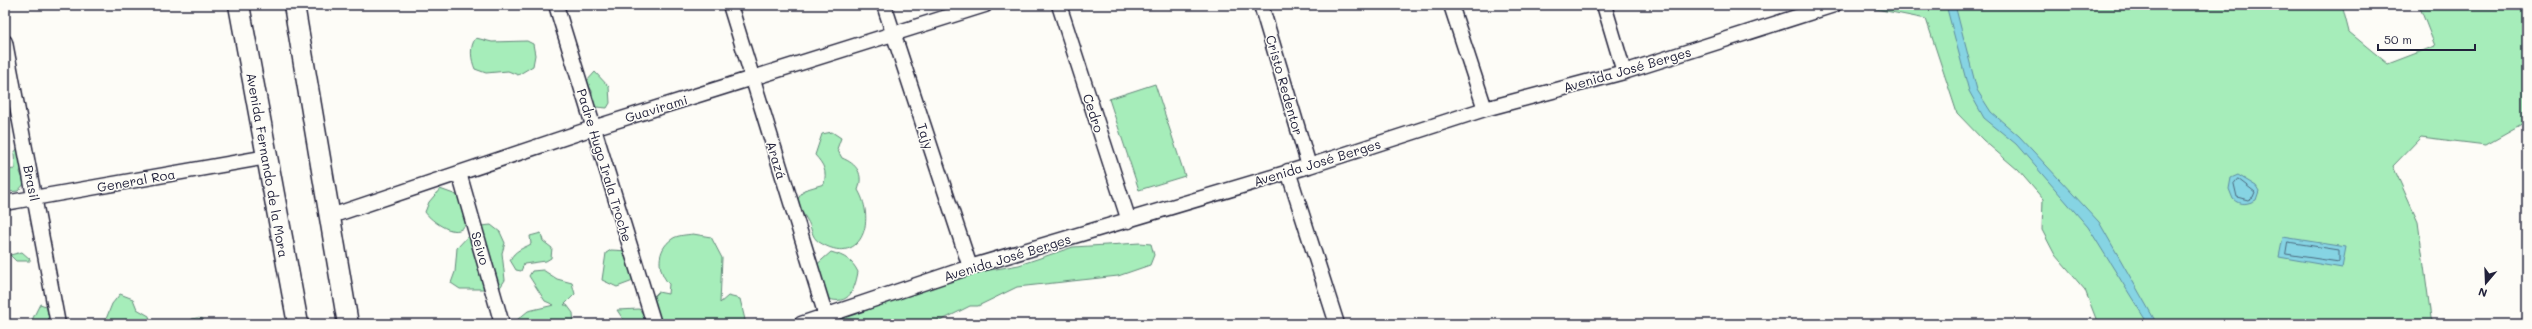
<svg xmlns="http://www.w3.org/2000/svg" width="2532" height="329" font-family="Mali,sans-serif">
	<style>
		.green { fill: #a6edba; stroke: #64887a }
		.water { fill: #86d4e3; stroke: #5e8da0 }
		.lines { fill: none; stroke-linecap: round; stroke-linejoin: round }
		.shore { stroke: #4a697e; stroke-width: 1 }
		.minor-casing { stroke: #22223b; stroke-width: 17 }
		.secondary-casing { stroke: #22223b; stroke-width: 23 }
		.minor { stroke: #fdfcf7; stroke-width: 14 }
		.secondary { stroke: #fdfcf7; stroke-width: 20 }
		.labels { text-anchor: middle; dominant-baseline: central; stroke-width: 3; stroke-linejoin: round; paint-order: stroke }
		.street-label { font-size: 13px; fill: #22223b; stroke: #fdfcf7 }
	</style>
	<rect width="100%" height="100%" fill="#fdfcf7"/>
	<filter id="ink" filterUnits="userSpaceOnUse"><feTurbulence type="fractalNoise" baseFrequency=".025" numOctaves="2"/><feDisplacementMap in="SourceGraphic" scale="8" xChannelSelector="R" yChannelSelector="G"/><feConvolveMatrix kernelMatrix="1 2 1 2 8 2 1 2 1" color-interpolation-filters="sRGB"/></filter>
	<g filter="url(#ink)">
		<!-- green -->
		<path class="green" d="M1856 5H2342L2349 32 2388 64 2435 46 2419 5H2527V122L2486 145 2421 137 2393 166 2418 222 2431 318 2434 324H2098L2085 290 2055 255 2042 230 2043 199 2018 170 1983 140 1957 113 1926 19Z
			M476 38 492 42 527 41 533 44 535 55 533 66 518 75 508 71 486 73 475 69C471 60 469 46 476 38Z
			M595 72 609 87 610 103 607 108 596 107 592 103V91L586 82Z
			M1155 84 1185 176 1139 190 1109 99Z
			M832 132 841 138 837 149 842 158C857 164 864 174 858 190 877 222 860 268 819 242 811 237 812 227 807 220 804 214 799 209 795 203L804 190 824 184C827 171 824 165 815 155L822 134Z
			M22 148 23 167 20 172 25 183 18 191 9 192 5 195V170L15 169 14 153 17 149Z
			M440 189 462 197C463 204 468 218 465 225 457 240 431 221 425 212L429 202Z
			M491 225 500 232 505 243 502 253 505 280 499 289H460L451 283 455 272 457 248 472 232 481 226Z
			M541 233 543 241 552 248 551 258 546 261 524 264 521 271 516 270 510 260C515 250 522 249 531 244L530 236Z
			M693 234 711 237 722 258 720 303 728 296 740 299 746 324H662L664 323 656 319 650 300 658 292 668 294 669 284C657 271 656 250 672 239 677 235 687 235 693 234Z
			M1140 243 1151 244 1154 255 1150 265 1118 276 1017 287 978 306H970L934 324H820L864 311 956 276 1019 265 1073 247Z
			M611 250 629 251 637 277 633 281 617 287 602 280 606 253Z
			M22 252 30 259V261H16L10 255Z
			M831 252C845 256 852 260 858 272 854 294 847 307 823 297L814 267Z
			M543 270 557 279 572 283 575 294 564 305H567L573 313 574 324H512L528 311 554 305 545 301 529 276 532 271Z
			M120 294 133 299 137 309 149 316 151 324H104L112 304Z
			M40 304 46 306 50 320 57 324H30Z
			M639 309 652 324H619L623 319 617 310Z
			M197 318 203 319 204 324H188L192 319Z"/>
		<!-- water -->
		<path class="water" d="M1946 5H1955L1977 90 1991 112 2019 136 2099 222 2157 324H2148L2088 227 2016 144 1984 118 1969 91Z
			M2238 175 2256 186 2259 191 2256 200C2248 204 2240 206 2233 199L2229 189 2231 178Z
			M2283 237 2346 247 2342 268 2279 257Z"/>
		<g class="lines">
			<!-- shore -->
			<path class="shore" d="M2238 179 2255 192 2253 197 2248 200 2237 197 2234 184Z
				M2288 242 2339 250V262L2286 254Z"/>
			<!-- minor casing -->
			<g class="minor-casing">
				<path id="minor" d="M556 5 654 324
					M730 5 826 316
					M884 5 970 267
					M1059 5 1129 221
					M1261 5 1309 166
					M1451 5 1485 109
					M1604 5 1624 72
					M5 42 58 324
					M1288 171 1337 324
					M459 173 502 324
					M5 203 267 157
					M328 217 593 128 985 5
					M801 324 970 267 1309 166 1485 109 1624 72 1834 5"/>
			</g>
			<!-- secondary casing -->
			<g class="secondary-casing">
				<path id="secondary" d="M239 5 298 324
					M294 5 348 324"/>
			</g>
			<!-- minor -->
			<use href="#minor" class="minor"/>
			<!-- secondary -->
			<use href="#secondary" class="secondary"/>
		</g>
	</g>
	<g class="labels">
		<!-- street labels -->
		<g class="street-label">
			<text transform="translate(1627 69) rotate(-16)">Avenida José Berges</text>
			<text transform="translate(1285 85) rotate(74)">Cristo Redentor</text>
			<text transform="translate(656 108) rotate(-17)">Guavirami</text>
			<text transform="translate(1094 113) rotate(72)">Cedro</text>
			<text transform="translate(926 136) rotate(72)">Tajy</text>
			<text transform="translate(777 160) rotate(73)">Arazá</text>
			<text transform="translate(1317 162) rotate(-17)">Avenida José Berges</text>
			<text transform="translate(268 165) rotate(80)">Avenida Fernando de la Mora</text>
			<text transform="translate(605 165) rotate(73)">Padre Hugo Irala Troche</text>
			<text transform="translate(136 180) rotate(-10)">General Roa</text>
			<text transform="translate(32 183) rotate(79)">Brasil</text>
			<text transform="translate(481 248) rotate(74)">Seivo</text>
			<text transform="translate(1007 257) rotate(-17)">Avenida José Berges</text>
		</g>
	</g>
	<!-- margin -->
	<rect width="2532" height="329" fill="none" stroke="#fdfcf7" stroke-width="20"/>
	<rect x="10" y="10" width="2512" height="309" fill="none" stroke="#22223b" stroke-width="1.5" filter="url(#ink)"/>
	<!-- north arrow -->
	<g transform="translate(2486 283) rotate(199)" stroke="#fdfcf7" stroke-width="3" paint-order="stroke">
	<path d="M0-3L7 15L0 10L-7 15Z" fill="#22223b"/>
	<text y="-6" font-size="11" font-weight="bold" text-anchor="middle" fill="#22223b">N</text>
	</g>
	<!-- scale -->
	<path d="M2378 44v6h97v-6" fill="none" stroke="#22223b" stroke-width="2"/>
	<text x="2384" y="44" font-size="12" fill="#22223b" stroke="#fdfcf7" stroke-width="3" paint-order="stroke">50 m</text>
</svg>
